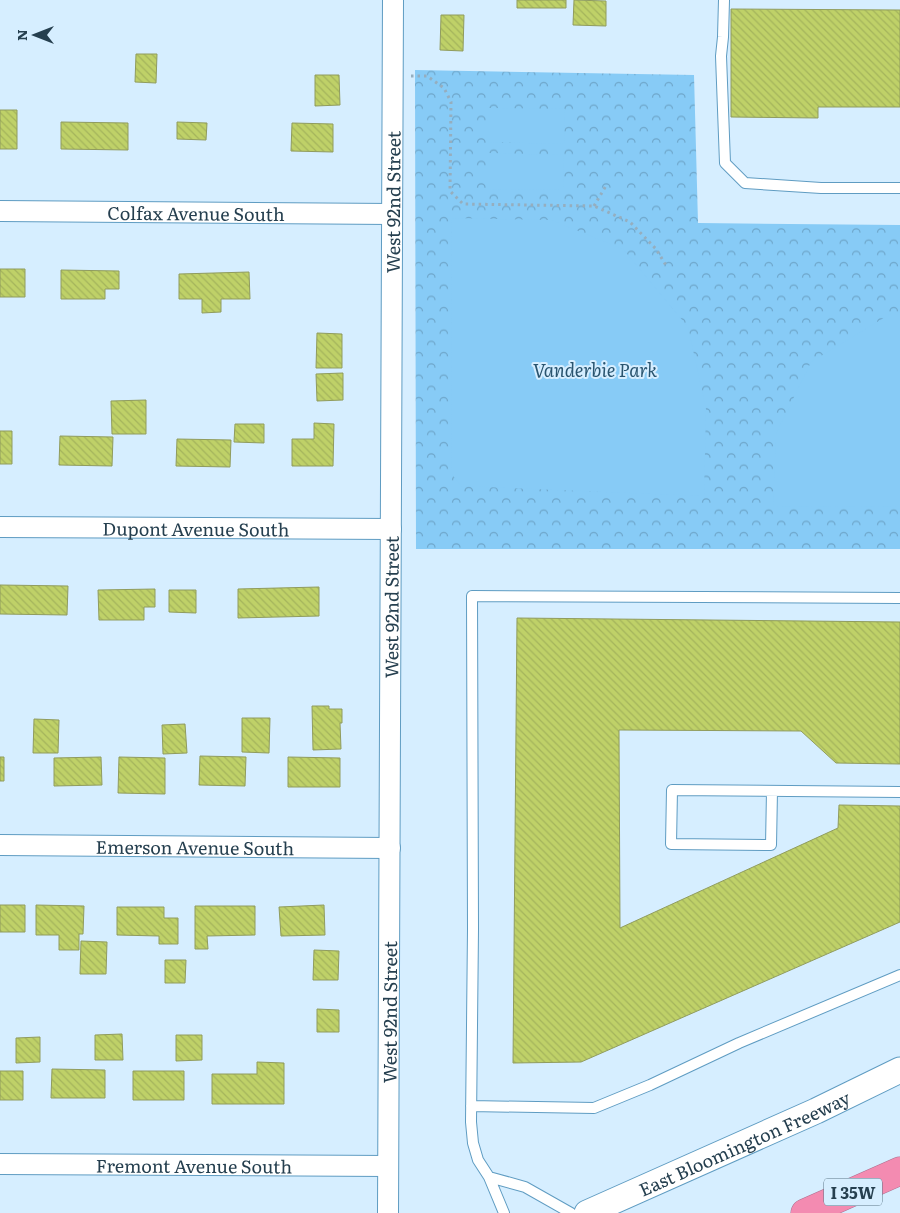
<svg xmlns="http://www.w3.org/2000/svg" width="900" height="1213" font-family="Literata,serif">
	<style>
		.park { fill: url(#park-crowns) }
		.pitch { fill: #87cbf6 }
		.building { fill: url(#building-back-hatch); stroke: #909c5e }
		.lines { fill: none; stroke-linecap: round; stroke-linejoin: round }
		.service-casing { stroke: #5f9cc2; stroke-width: 12 }
		.minor-casing { stroke: #5f9cc2; stroke-width: 22 }
		.tertiary-casing { stroke: #5f9cc2; stroke-width: 27 }
		.motorway-casing { stroke: #ab708f; stroke-width: 29 }
		.path { stroke: #95aebf; stroke-width: 3; stroke-dasharray: 2.5 4; stroke-linecap: butt }
		.service { stroke: #fff; stroke-width: 10 }
		.minor { stroke: #fff; stroke-width: 20 }
		.tertiary { stroke: #fff; stroke-width: 25 }
		.motorway { stroke: #f38bb1; stroke-width: 28 }
		.labels { text-anchor: middle; dominant-baseline: central; stroke-width: 4; stroke-linejoin: round; paint-order: stroke }
		.shield { fill: #d6eeff; stroke: #5a7484; stroke-width: 1 }
		.shield-label { font-size: 16px; font-weight: bold; fill: #253f4f }
		.street-label { font-size: 18px; fill: #253f4f; stroke: #d6eeff }
		.park-label { font-size: 18px; font-style: italic; fill: #29546f; stroke: #d6eeff }
	</style>
	<defs>
		<pattern id="park-crowns" width="20" height="18" patternUnits="userSpaceOnUse" patternTransform="scale(1.25)"><rect width="20" height="18" fill="#87cbf6"/><path d="M2 6a3 3 0 1 1 6 0M12 15a3 3 0 1 1 6 0" fill="none" stroke="#6ea6ca"/></pattern>
		<pattern id="building-back-hatch" width="6" height="6" patternUnits="userSpaceOnUse" patternTransform="scale(1.25)"><rect width="6" height="6" fill="#bfd168"/><path d="M-1 5l2 2M0 0l6 6M5-1l2 2" fill="none" stroke="#a4b45c"/></pattern>
	</defs>
	<rect width="100%" height="100%" fill="#d6eeff"/>
	<!-- park -->
	<path class="park" d="M415 70 694 75 698 223 900 225V549H416Z"/>
	<!-- pitch -->
	<path class="pitch" d="M489 108 565 109 564 144 489 142Z
		M487 153 564 155 563 190 487 189Z
		M452 218 551 220 623 249 688 327 706 409 704 496 461 486 451 473Z
		M900 312V507L773 506 776 434 811 362 892 313Z"/>
	<!-- building -->
	<path class="building" d="M517 0H566V8H517Z
		M574 0 606 1V26L573 25Z
		M731 9 900 10V107H818V118L731 117Z
		M441 15H464L463 51 440 50Z
		M136 54H157L156 83 135 82Z
		M315 75H339L340 105 315 106Z
		M0 110H17V149H0Z
		M61 122 128 123V150L61 149Z
		M177 122 207 123 206 140 177 139Z
		M292 123 333 124V152L291 151Z
		M0 269H25V297H0Z
		M61 270 119 271V289H105V299H61Z
		M249 272 250 299H221V312L202 313V299H179V274Z
		M317 333 342 334V368H316Z
		M343 373V400L317 401 316 374Z
		M146 400V434H112L111 401Z
		M314 423 334 424 333 466H292V439H314Z
		M235 424H264V443L234 442Z
		M0 431H12V464H0Z
		M60 436 113 437 112 466 59 465Z
		M177 439 231 440 230 467 176 466Z
		M0 585 68 586 67 615 0 614Z
		M319 587V616L238 618V589Z
		M155 589V607H144V620H99L98 590Z
		M169 590H196V613L169 612Z
		M517 618 900 622V764L836 763 801 731 619 730 620 928 838 828 839 805 900 806V922L581 1062 513 1063Z
		M312 706H329V709H342V723H340L341 749 313 750Z
		M242 718H270L269 753 242 752Z
		M34 719 59 720 58 753H33Z
		M185 724 187 753 163 754 162 725Z
		M200 756 246 757 245 786 199 785Z
		M0 757H4V781H0Z
		M101 757 102 785 54 786V758Z
		M119 757 165 758V794L118 793Z
		M288 757 340 758V787H288Z
		M0 905H25V932H0Z
		M36 905 84 906 83 934H79V950H59V935H36Z
		M324 905 325 935 281 936 279 907Z
		M195 906H255V935L207 936 208 949H195Z
		M117 907H164V918H178V944H159V936L117 935Z
		M81 941 107 942 106 974H80Z
		M314 950 339 951 338 980H313Z
		M165 960H186L185 983H165Z
		M317 1009 339 1010V1032H317Z
		M122 1034 123 1060H95V1035Z
		M176 1035H202V1060L176 1061Z
		M40 1037V1062L16 1063V1038Z
		M257 1062 284 1063V1104H212V1074H257Z
		M52 1069 105 1070V1098H51Z
		M0 1071H23V1100H0Z
		M133 1071H184V1100H133Z"/>
	<g class="lines">
		<!-- service casing -->
		<g class="service-casing">
			<path id="service" d="M724 0 723 37 721 56 725 163 745 183 821 188H900
				M772 791 771 845 671 844 672 790 900 792
				M471 1106 594 1108 650 1085 739 1043 900 975
				M489 1177 525 1187 571 1213
				M504 1213 489 1177 478 1160 473 1143 471 1122 473 929 472 596 900 598"/>
		</g>
		<!-- minor casing -->
		<g class="minor-casing">
			<g id="minor">
				<path id="s1" d="M0 211 392 214"/>
				<path id="s2" d="M0 527 391 529"/>
				<path id="s3" d="M0 845 390 848"/>
				<path id="s4" d="M0 1164 388 1166"/>
				<path id="s5" d="M388 1213 393 0"/>
			</g>
		</g>
		<!-- tertiary casing -->
		<g class="tertiary-casing">
			<g id="tertiary">
				<path id="s6" d="M587 1213 816 1111 900 1070"/>
			</g>
		</g>
		<!-- motorway casing -->
		<g class="motorway-casing">
			<path id="motorway" d="M805 1213 900 1171"/>
		</g>
		<!-- path -->
		<path class="path" d="M411 76H427L444 88 451 102 450 191 463 204 594 206 630 222 656 249 667 267
			M594 206 607 184"/>
		<!-- service -->
		<use href="#service" class="service"/>
		<!-- minor -->
		<use href="#minor" class="minor"/>
		<!-- tertiary -->
		<use href="#tertiary" class="tertiary"/>
		<!-- motorway -->
		<use href="#motorway" class="motorway"/>
	</g>
	<g class="labels">
		<!-- shield labels -->
		<rect class="shield" x="824" y="1178.5" width="58" height="27" rx="4"/>
		<g class="shield-label">
			<text x="853" y="1192">I 35W</text>
		</g>
		<!-- street labels -->
		<g class="street-label">
			<text stroke="none"><textPath href="#s5" startOffset="1011">West 92nd Street</textPath></text>
			<text stroke="none"><textPath href="#s1" startOffset="196">Colfax Avenue South</textPath></text>
			<text stroke="none"><textPath href="#s2" startOffset="196">Dupont Avenue South</textPath></text>
			<text stroke="none"><textPath href="#s5" startOffset="606">West 92nd Street</textPath></text>
			<text stroke="none"><textPath href="#s3" startOffset="195">Emerson Avenue South</textPath></text>
			<text stroke="none"><textPath href="#s5" startOffset="201">West 92nd Street</textPath></text>
			<text stroke="none"><textPath href="#s6" startOffset="172">East Bloomington Freeway</textPath></text>
			<text stroke="none"><textPath href="#s4" startOffset="194">Fremont Avenue South</textPath></text>
		</g>
		<!-- park labels -->
		<g class="park-label">
			<text x="595" y="369">Vanderbie Park</text>
		</g>
	</g>
	<!-- north arrow -->
	<g transform="translate(35 35) rotate(270)" stroke="#d6eeff" stroke-width="4" paint-order="stroke">
	<path d="M0-4L9 19L0 12L-9 19Z" fill="#253f4f"/>
	<text y="-8" font-size="14" font-weight="bold" text-anchor="middle" fill="#253f4f">N</text>
	</g>
</svg>
